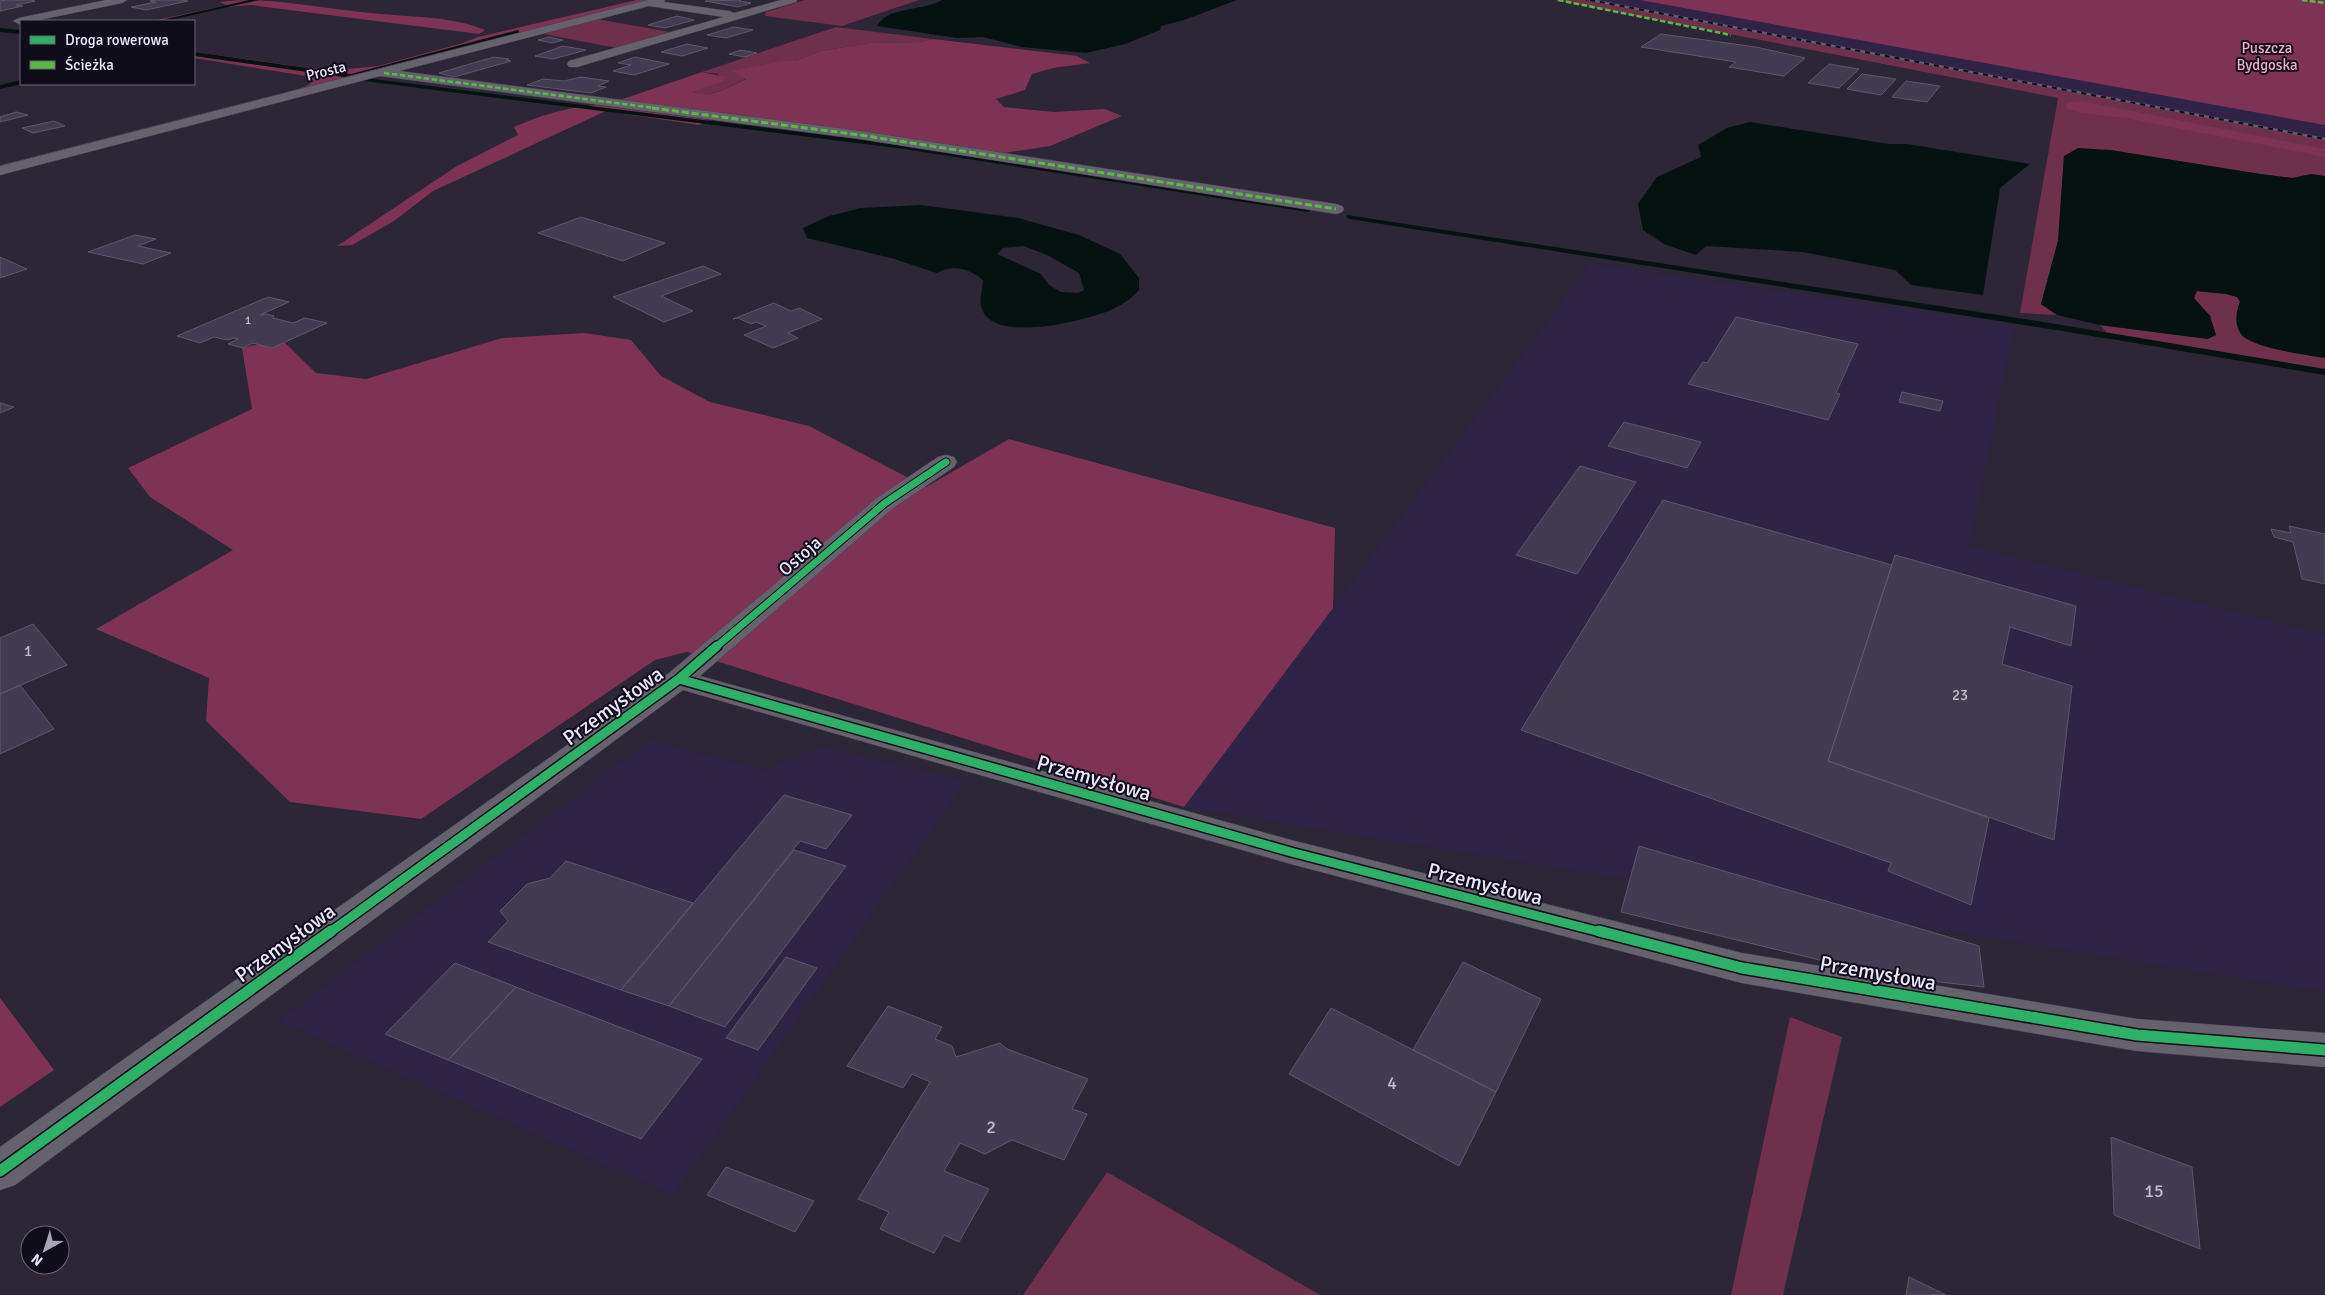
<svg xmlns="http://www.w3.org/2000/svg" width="2325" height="1295" font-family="Signika,sans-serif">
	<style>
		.built { fill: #2f2446 }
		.green { fill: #6e304b }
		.forest { fill: #7e3354 }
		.water { fill: #061210; fill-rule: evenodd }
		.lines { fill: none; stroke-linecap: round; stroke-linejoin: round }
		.stream { fill: #061210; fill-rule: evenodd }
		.building { fill: #433b51; stroke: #5d5867 }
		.pedestrian-casing { stroke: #484351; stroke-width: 1 }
		.minor-casing { stroke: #484351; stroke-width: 1 }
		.pedestrian { fill: #65626e; fill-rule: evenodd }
		.minor { fill: #65626e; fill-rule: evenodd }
		.rail-casing { stroke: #625d6a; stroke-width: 2.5 }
		.rail { stroke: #100d1a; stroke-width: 2; stroke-dasharray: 5; stroke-linecap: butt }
		.quiet-far1 { stroke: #58b947; stroke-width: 2.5; stroke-dasharray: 5.5 2.5; stroke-linecap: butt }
		.quiet { stroke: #58b947; stroke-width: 3; stroke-dasharray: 7 3; stroke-linecap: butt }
		.cycleway-far2-casing { stroke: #100d1a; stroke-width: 9 }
		.cycleway-far1-casing { stroke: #100d1a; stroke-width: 12 }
		.cycleway-casing { stroke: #100d1a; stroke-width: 14 }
		.cycleway-far2 { stroke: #2db169; stroke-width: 7 }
		.cycleway-far1 { stroke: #2db169; stroke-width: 9 }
		.cycleway { stroke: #2db169; stroke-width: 11 }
		.labels { text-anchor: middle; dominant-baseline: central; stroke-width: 4; stroke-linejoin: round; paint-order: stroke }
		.far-number-label { font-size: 12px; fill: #c2bcd0 }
		.far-park-label { font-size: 15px; fill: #f4abc4; stroke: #100d1a }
		.far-street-label { font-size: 15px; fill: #ece7fb; stroke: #100d1a }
		.number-label { font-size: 15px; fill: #c2bcd0 }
		.street-label { font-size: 18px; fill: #ece7fb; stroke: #100d1a }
		.near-number-label { font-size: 18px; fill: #c2bcd0 }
		.near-street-label { font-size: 21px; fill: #ece7fb; stroke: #100d1a }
	</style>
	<rect width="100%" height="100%" fill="#2c2637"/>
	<!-- built -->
	<path class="built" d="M1556 0H1648L2325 124V155L2061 98Z
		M1590 264 2015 325 1969 546 2325 634V992L1184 807Z
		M649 740 765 770 821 746 966 781 673 1195 279 1021Z"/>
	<!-- green -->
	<path class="green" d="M805 0H919L842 26 765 16 766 12Z
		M1555 0H1583L2325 140V176L2311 174 2293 178 2260 174 2110 150 2064 156 2058 241 2041 304 2057 315 2020 313 2058 98Z
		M597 19 670 32 617 48 543 34Z
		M836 27 933 39 920 42 869 43 821 51 795 61H781L723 90 702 96 692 92 722 82 718 74 702 72Z
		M2196 291 2226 294 2237 297 2271 347 2325 358V372L2113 340 2100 325 2208 339 2211 316 2193 299Z
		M1790 1017 1842 1037 1783 1295H1731Z
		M1107 1172 1320 1295H1023Z"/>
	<!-- forest -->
	<path class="forest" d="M241 0C284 0 327 9 371 13 406 17 453 16 485 30L479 34 251 5 227 7 163 21H152L227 5 219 2Z
		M637 0H651L257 101 305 87 314 81 306 76 194 58V52L317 69H348L378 66 463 43 478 37Z
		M1640 0H2325V125Z
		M933 39 1077 56 1090 63 1053 68 1032 74 1025 90 996 99 1004 107 1054 112 1105 109 1122 116 1050 146 1004 153 873 133 617 101 702 72 726 77 722 82 693 92C709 100 731 86 746 79L732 71 781 61H795L821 51 869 43 920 42Z
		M2082 101 2325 149V157L2125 118 2080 113 2066 108V103Z
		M597 105 709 120 699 125 606 111 433 191 394 221 352 245 337 246 457 166 518 135 514 127C541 115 568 107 597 105Z
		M585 333 631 340 661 376 710 402 809 426 926 487 1009 439 1335 528 1333 608 1184 807 687 652 655 660 421 819 290 802 206 721 209 678 96 629 233 550 150 497 128 468 252 409 242 348 281 339 316 373 366 379 502 338Z
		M0 998 54 1070 0 1107Z"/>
	<!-- water -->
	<path class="water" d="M942 0H1237L1184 20 1161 26 1160 30 1125 44 1086 53 1022 47 983 37 957 38 877 26C889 6 923 11 942 0Z
		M1750 122 1889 144H1907L2030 164 2000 188 1983 295 1911 285 1895 270 1803 252 1706 246 1696 255 1664 244 1643 230 1638 204 1657 177 1701 157 1698 145 1727 128Z
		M2078 148 2110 150 2260 174 2293 178 2311 174 2325 176V358C2302 354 2265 350 2245 338 2234 330 2235 312 2240 302L2237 297 2226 294 2197 291 2194 298 2210 316 2216 335 2208 339 2100 325 2057 315 2041 304 2058 241 2064 156Z
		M921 205 1018 218 1079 235 1120 254 1139 278V290C1131 299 1122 305 1111 310 1087 320 990 346 981 306 979 299 983 287 983 280 969 269 954 264 937 273L891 258 807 238 803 228 829 216 861 208ZM1023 246 1045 254 1079 273 1084 290 1078 293 1061 292 1049 285 1041 274 997 254 1003 248Z"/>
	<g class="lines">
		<!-- stream -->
		<path class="stream" d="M249 0H259L166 21H157Z
			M0 28 21 30V34L0 32Z
			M518 30 520 33 351 78 194 56V52L351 74Z
			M366 78 904 145 1308 208 1312 210 1308 212 904 149 364 81Z
			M21 80 22 84 0 89V85Z
			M1347 215 2056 324 2325 369V375L2056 330 1350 219 1346 217Z"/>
	</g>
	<!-- building -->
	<path class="building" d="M6 0H31L35 1 16 5 23 6 0 11V1Z
		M155 0H181L188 1 146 10 131 7 156 2 150 1Z
		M741 0 739 1 751 3 738 7 705 1Z
		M677 16 694 20 665 28 648 25Z
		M734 27 753 30 726 38 707 35Z
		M1661 34 1756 47 1805 58 1784 76 1729 67 1736 62 1641 47Z
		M549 37 563 40 552 43 538 40Z
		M687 44 708 48 682 56 661 52Z
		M563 46 586 50 553 59 535 56Z
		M741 50 757 53 745 57 729 54Z
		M494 57 509 59 506 60 511 61 454 77 439 73Z
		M635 57 669 64 634 75 613 71 631 65 618 63Z
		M1829 64 1859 69 1839 88 1808 83Z
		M1862 74 1896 79 1881 95 1847 89Z
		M581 77 609 81 598 86 606 87 591 93 527 85 543 79 564 81Z
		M1906 81 1940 86 1927 102 1892 97Z
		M16 112 28 115 0 122V117Z
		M54 121 65 126 33 133 22 128Z
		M581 217 665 243 623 261 538 233Z
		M135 235 156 239 138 246 171 253 143 264 88 252Z
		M0 257 27 269 0 278Z
		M703 266 721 274 661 296 693 311 664 322 613 297Z
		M268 297 289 302 260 315 267 314 274 316 273 318 293 323 305 318 327 323 272 348 253 343 243 348 228 344 238 339 234 338 227 340 214 337 200 343 177 336Z
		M774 303 791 311 799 308 822 319 788 333 798 338 773 348 744 335 766 326 756 322 751 324 738 318 733 319Z
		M1736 317 1858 344 1836 393 1840 394 1828 420 1688 384 1703 362 1707 363Z
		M1902 392 1943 401 1940 411 1899 402Z
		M0 403 14 407 0 413Z
		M1624 422 1701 442 1687 468 1608 446Z
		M1580 466 1636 482 1577 574 1516 555Z
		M1663 500 1892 565 1828 761 1989 818 1971 905 1888 871 1891 863 1521 730Z
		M2289 526 2325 534V584L2302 579 2293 542 2274 537 2271 529 2291 533Z
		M1895 555 2076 606 2071 646 2010 627 2002 664 2072 686 2054 840 1828 761Z
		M33 624 67 665 0 694V638Z
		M20 685 54 729 0 754V694Z
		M784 795 852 815 826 849 800 841 669 1006 621 990Z
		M1639 846 1979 946 1984 987 1886 976 1621 912Z
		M794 850 846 866 725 1027 669 1006Z
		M566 861 693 903 621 990 488 942 508 921 500 911 527 884 550 878Z
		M786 957 817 968 758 1050 726 1038Z
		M1463 962 1541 999 1496 1092 1413 1050Z
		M455 963 516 987 448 1060 385 1034Z
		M516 987 702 1059 641 1139 448 1060Z
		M888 1006 942 1027 935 1039 952 1046 956 1057 1000 1043 1007 1049 1088 1079 1072 1109 1087 1114 1064 1160 1012 1140 985 1154 960 1143 944 1171 989 1189 959 1242 944 1235 934 1253 880 1229 889 1212 858 1199 930 1082 912 1074 903 1088 847 1066Z
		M1331 1008 1496 1092 1459 1166 1289 1074Z
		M2111 1137 2192 1167 2200 1249 2114 1215Z
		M726 1167 814 1201 795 1232 707 1195Z
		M1909 1277 1946 1295H1906Z"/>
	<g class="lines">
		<!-- pedestrian casing -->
		<g class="pedestrian-casing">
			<path id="pedestrian" d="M384 69 860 131 1336 204 1342 206 1344 209 1342 212 1336 214 860 139 380 76 378 73Z"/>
		</g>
		<!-- minor casing -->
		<g class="minor-casing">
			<path id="minor" d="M106 0H127L122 3 34 21H21L19 24 13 21 19 18Z
				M648 0H665L664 2 729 11 734 13 781 0H797L796 2 577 67H569L567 64 569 61 724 17 649 6 0 175V166Z
				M946 455 954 457 957 462 954 467 893 508 700 676 1291 840 1742 953 2137 1019 2325 1033V1067L2137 1051 1742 983 1291 864 683 690 15 1185 0 1190V1147L669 673 877 498 938 457Z"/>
		</g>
		<!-- pedestrian -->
		<use href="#pedestrian" class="pedestrian"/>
		<!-- minor -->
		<use href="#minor" class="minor"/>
		<!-- rail casing -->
		<g class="rail-casing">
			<path id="rail" d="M1590 0 2325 139"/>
		</g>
		<!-- rail -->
		<use href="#rail" class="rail"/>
		<!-- quiet-far1 -->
		<path class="quiet-far1" d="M1558 0 1731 35
			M2302 0 2325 3
			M384 73 662 109"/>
		<!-- quiet -->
		<path class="quiet" d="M652 108 860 135 1336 209"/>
		<!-- cycleway-far2 casing -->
		<g class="cycleway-far2-casing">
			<path id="cycleway-far2" d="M716 647 885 503 946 462"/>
		</g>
		<!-- cycleway-far1 casing -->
		<g class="cycleway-far1-casing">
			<path id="cycleway-far1" d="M679 679 1291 852 1604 933
				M329 933 679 679 717 646"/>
		</g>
		<!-- cycleway casing -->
		<g class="cycleway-casing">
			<path id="cycleway" d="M1599 931 1742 968 2137 1035 2325 1050
				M0 1171 331 931"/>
		</g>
		<!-- cycleway-far2 -->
		<use href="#cycleway-far2" class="cycleway-far2"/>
		<!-- cycleway-far1 -->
		<use href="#cycleway-far1" class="cycleway-far1"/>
		<!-- cycleway -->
		<use href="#cycleway" class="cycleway"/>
	</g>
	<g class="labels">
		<!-- far-number labels -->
		<g class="far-number-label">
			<text x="248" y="320">1</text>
		</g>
		<!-- far-park labels -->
		<g class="far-park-label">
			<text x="2267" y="48">Puszcza<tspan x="2267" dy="17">Bydgoska</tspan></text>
		</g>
		<!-- far-street labels -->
		<g class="far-street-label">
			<text transform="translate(326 71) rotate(-14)">Prosta</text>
		</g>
		<!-- number labels -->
		<g class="number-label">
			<text x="28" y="651">1</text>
			<text x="1960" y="695">23</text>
		</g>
		<!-- street labels -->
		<g class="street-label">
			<text transform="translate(800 556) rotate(-41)">Ostoja</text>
		</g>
		<!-- near-number labels -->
		<g class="near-number-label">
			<text x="1392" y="1083">4</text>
			<text x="991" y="1127">2</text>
			<text x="2154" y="1191">15</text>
		</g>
		<!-- near-street labels -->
		<g class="near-street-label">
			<text transform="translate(613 706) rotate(-36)">Przemysłowa</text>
			<text transform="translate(1094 778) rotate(16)">Przemysłowa</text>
			<text transform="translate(1485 884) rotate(14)">Przemysłowa</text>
			<text transform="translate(285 943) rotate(-36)">Przemysłowa</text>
			<text transform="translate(1878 973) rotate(10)">Przemysłowa</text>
		</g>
	</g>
	<!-- legend -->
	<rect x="20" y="20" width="175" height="65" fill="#100d1a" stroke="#686474"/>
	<rect x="30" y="36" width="25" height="8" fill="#2db169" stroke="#686474"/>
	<text x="65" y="45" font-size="15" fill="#ece7fb">Droga rowerowa</text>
	<rect x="30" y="61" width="25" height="8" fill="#58b947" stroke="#686474"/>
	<text x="65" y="70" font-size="15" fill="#ece7fb">Ścieżka</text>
	<!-- north arrow -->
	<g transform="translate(45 1250) rotate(219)"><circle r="24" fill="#100d1a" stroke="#686474"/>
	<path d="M0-4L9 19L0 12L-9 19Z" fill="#a9a3b6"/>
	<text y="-8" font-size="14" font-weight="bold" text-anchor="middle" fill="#ece7fb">N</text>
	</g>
</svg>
